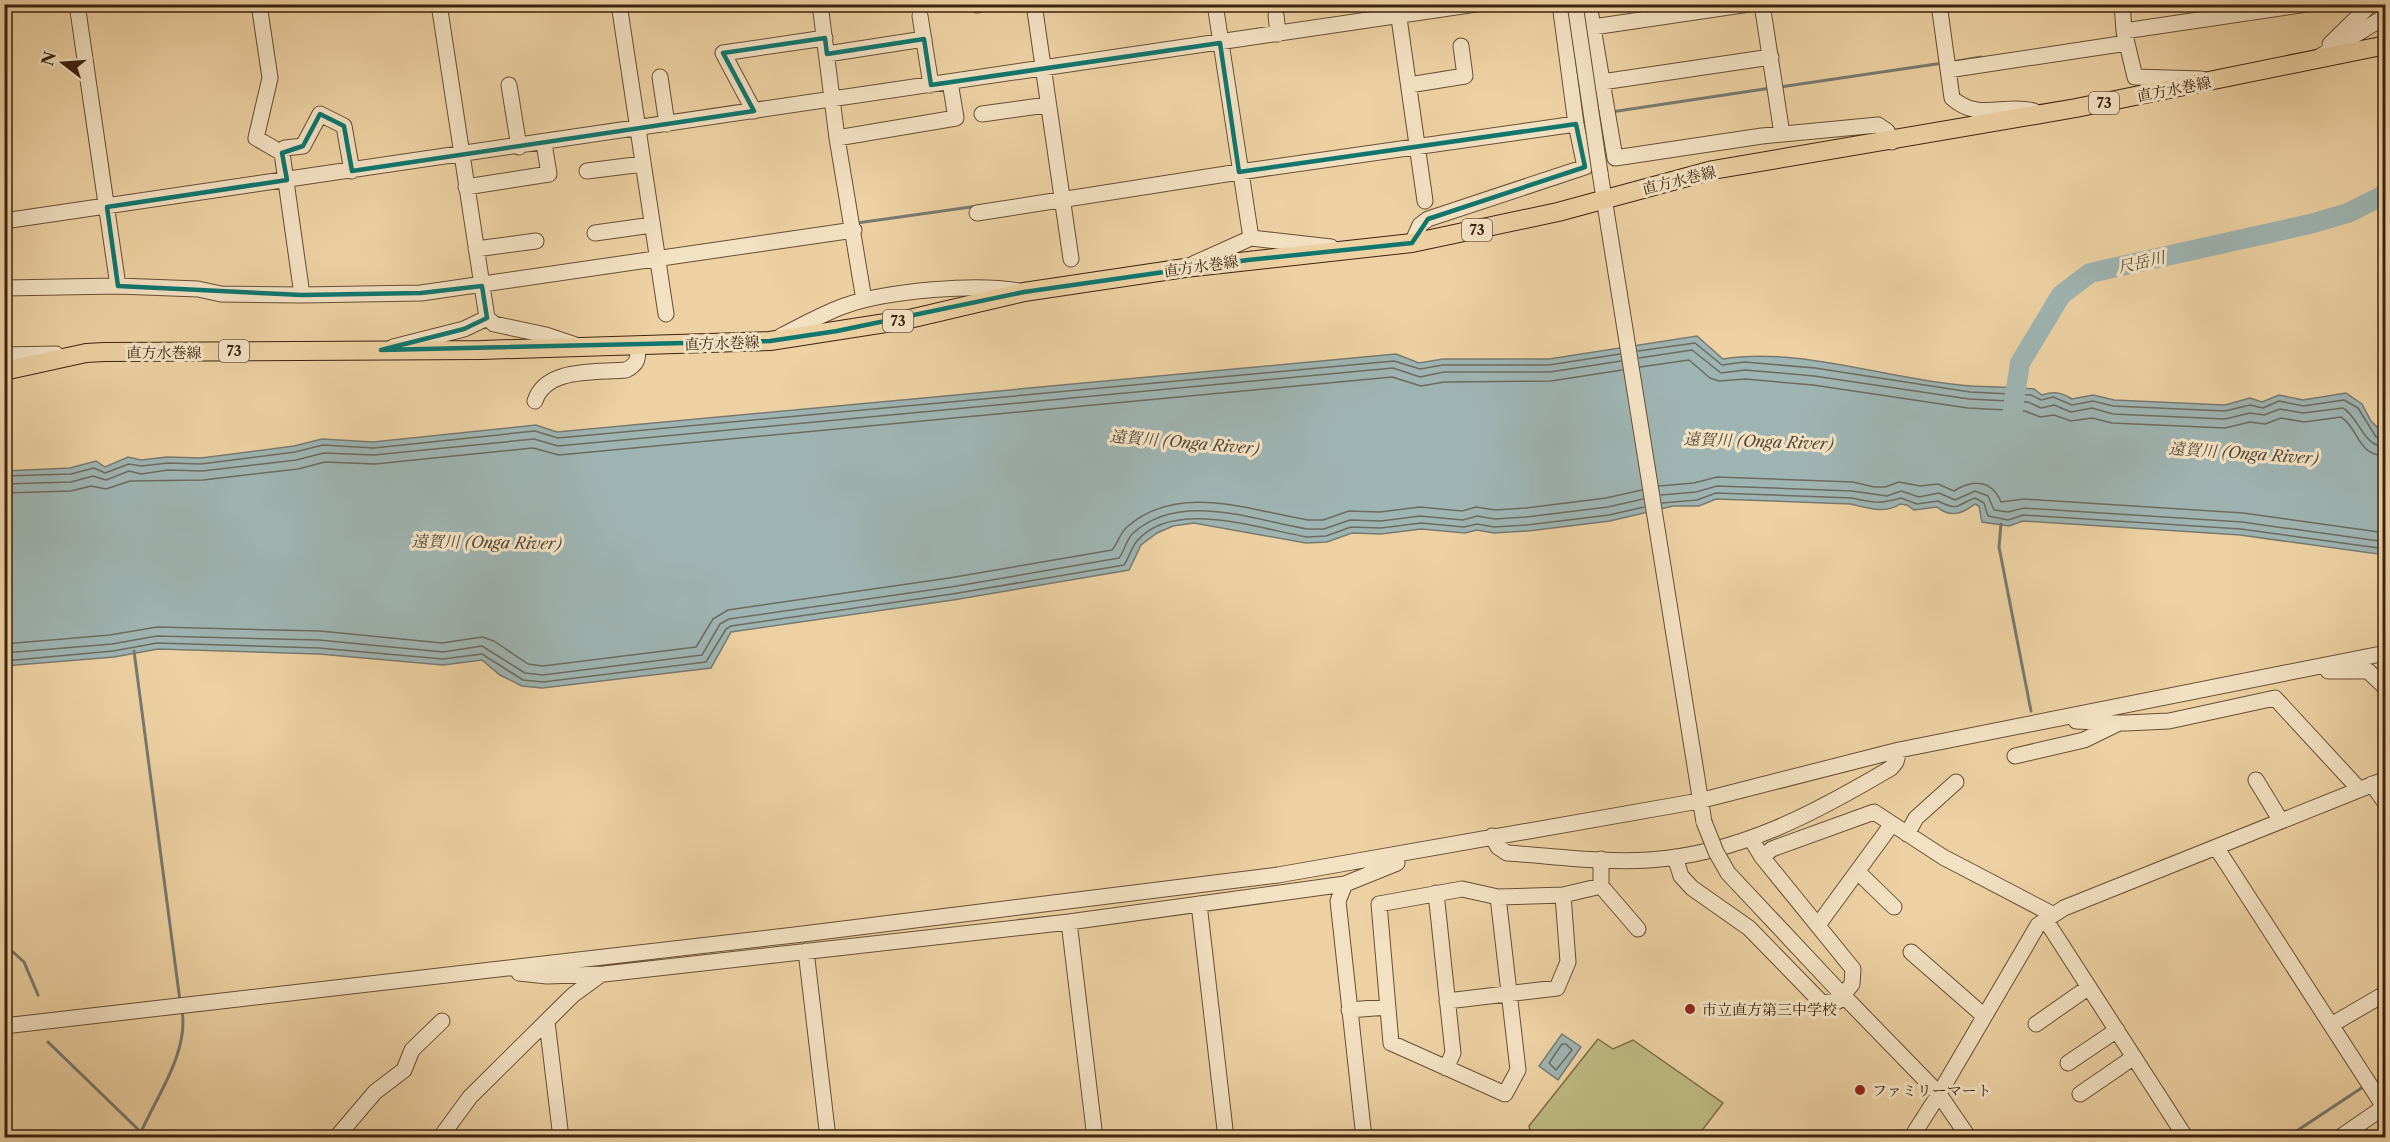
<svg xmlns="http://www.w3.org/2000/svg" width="2390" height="1142" font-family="'Libre Caslon Text','Noto Serif JP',serif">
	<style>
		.green { fill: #beba81; stroke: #7d6e48; stroke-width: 1.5 }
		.water { fill: #9eb4b2; stroke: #777a70; stroke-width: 1.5 }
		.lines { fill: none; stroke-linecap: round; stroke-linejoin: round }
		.shore { stroke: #6d6b60; stroke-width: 1.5 }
		.stream { stroke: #777a70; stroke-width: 3 }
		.river { stroke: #9eb4b2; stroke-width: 20 }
		.minor-casing { stroke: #684e33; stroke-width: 17 }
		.major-casing { stroke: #3c220e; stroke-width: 20 }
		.minor { stroke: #f3e1c3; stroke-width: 15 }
		.major { stroke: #edd1a2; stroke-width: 18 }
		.minor-bridge-casing { stroke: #684e33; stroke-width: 17; stroke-linecap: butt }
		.minor-bridge { stroke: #f3e1c3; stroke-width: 15 }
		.marked { fill: none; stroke: #0f766e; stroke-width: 4.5; stroke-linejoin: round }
		.poi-dot { fill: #8f2418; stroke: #f3e1c3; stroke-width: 2 }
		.labels { text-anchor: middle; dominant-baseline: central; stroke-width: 6; stroke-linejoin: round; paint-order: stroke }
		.shield { fill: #f3e1c3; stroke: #735b44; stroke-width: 1.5 }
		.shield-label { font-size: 14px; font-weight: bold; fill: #3c220e }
		.street-label { font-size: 15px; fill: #3c220e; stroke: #f3e1c3 }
		.poi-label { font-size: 15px; fill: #3c220e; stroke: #f3e1c3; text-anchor: start }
		.water-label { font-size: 16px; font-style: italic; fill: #544637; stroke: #f3e1c3 }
	</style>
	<rect width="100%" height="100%" fill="#edd1a2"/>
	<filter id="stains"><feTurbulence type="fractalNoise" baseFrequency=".00333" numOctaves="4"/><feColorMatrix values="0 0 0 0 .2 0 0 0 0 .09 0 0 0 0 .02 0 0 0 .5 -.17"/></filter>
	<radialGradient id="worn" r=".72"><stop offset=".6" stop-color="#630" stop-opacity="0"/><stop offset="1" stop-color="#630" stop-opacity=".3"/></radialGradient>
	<!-- green -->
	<path class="green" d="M1598 1039 1613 1049 1633 1040 1723 1103 1697 1137H1531L1529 1126Z"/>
	<!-- water -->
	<path class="water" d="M1697 336 1723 359C1799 346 1893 381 1970 386 1991 387 2012 387 2034 389L2042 395C2054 391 2061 392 2072 399L2093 395 2114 400 2225 405 2250 398 2262 402 2279 395 2303 400 2346 393 2362 404 2371 421 2385 435V555L2240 535 2023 521 2009 526 1982 522 1979 506 1975 504C1962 514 1950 518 1937 507L1914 510 1907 505 1900 504C1886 514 1867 508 1851 504L1716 499 1699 506H1673L1610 521 1528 531 1494 533 1477 530 1465 533 1421 529 1381 534 1352 533 1327 542 1306 543 1194 523 1173 526 1157 533 1141 545 1129 570 953 600 731 632 711 668 542 688 522 686 500 675 482 660 443 665 319 654 158 649 114 657 5 666V471L70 468 96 461 105 467 128 457 141 460 167 457 201 458 294 446 322 439 373 442 536 425 557 432 1396 354 1419 363 1443 359H1549Z
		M1562 1034 1581 1047 1558 1080 1539 1066Z"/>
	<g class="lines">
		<!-- shore -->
		<path class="shore" d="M1638 351 1695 343 1722 365 1744 362 1815 368 1970 392 2031 395 2041 400 2053 397 2072 405 2093 401 2113 406 2225 411 2250 405 2263 408 2279 401 2303 406 2344 400 2358 408 2376 437 2386 440
			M1639 358 1692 350 1721 373 1745 370 1814 376 1969 399 2028 402 2041 408 2054 405 2071 412 2092 408 2113 414 2225 419 2250 413 2264 415 2280 409 2303 413 2343 408C2360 418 2362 446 2386 447
			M1640 367 1689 360 1710 378 1719 381 1745 379 1813 385 1968 408 2025 411 2040 417 2054 415 2071 421 2092 418 2112 423 2225 428 2250 422 2265 424 2281 418 2304 422 2341 417C2359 428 2356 455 2386 456
			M4 476 71 474 94 468 105 473 129 464 141 466 168 463 201 464 295 452 323 445 374 448 535 431 558 438 1394 361 1420 369 1443 365H1549L1620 354
			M4 484 71 482 93 476 106 480 129 471 141 474 168 470 202 471 296 460 324 453 374 455 534 439 558 446 1393 368 1420 377 1444 372H1550L1621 361
			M1659 486 1694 483 1717 477 1853 482 1874 487H1885L1899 482 1920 486 1938 484 1954 491C1973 479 1992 480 2001 502L2024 499 2243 513 2386 533
			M4 493 71 491 91 486 106 489 130 481 203 480 298 469 325 462 375 464 533 448 559 455 1392 377 1421 386 1444 382 1551 381 1622 370
			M1661 495 1696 492 1717 486 1852 491 1887 496 1901 491 1919 497 1939 493 1955 500 1975 491 1988 496 1994 510 2008 512 2024 508 2242 522 2386 542
			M1662 503 1697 500 1716 493 1852 498C1873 503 1881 504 1901 498L1917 504 1938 501C1960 512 1955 505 1975 498L1984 503 1988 516 2008 520 2023 515 2241 529 2386 549
			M4 644 110 635 157 627 320 631 442 643 482 637 494 641 528 664 543 666 696 647 713 619 728 610 949 578 1112 550C1118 543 1120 533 1127 527 1178 482 1248 510 1308 520H1323L1349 511 1380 512 1420 507 1462 511 1476 507 1495 510 1526 508 1606 498 1642 490
			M4 653 112 644 157 636 319 640 443 652 482 646 525 673 543 675 702 655 720 624 729 619 951 587 1119 558C1124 552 1126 541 1132 534 1179 490 1253 520 1307 529H1324L1350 520 1381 521 1420 516 1463 520 1477 516 1495 519 1526 517 1608 507 1643 499
			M4 661 113 651 157 643 319 648 443 659 482 654 523 680 543 682 706 662 726 629 731 626 952 594 1124 565C1129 558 1131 548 1137 541 1173 498 1260 529 1307 537L1326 536 1351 527 1381 528 1421 523 1464 527 1477 524 1494 527 1527 525 1609 515 1644 507
			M1562 1044H1566L1572 1050 1556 1070 1549 1063Z"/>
		<!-- stream -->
		<path class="stream" d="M1478 9 1512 4
			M2312 9 2339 4
			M1952 62 1981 57
			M1780 87 1943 63
			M1611 112 1771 88
			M857 223 978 206
			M2001 524 1999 547 2031 711
			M134 651 180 1001
			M4 944 24 962 38 995
			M48 1042 147 1138
			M141 1132C157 1096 189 1051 182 1011
			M2286 1138 2363 1087"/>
		<!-- river -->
		<path class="river" d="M2012 414 2020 363 2061 295 2090 273 2310 224 2348 213 2386 194"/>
		<!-- minor casing -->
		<g class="minor-casing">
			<path id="minor" d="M77 4 118 286
				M259 4 270 78 256 138 282 153 302 295
				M439 4 487 318 494 324 546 335 576 345
				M619 4 666 314
				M820 4 837 138 864 300
				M1034 4 1071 259
				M1215 4 1251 238
				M1397 4 1425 201
				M1589 4 1615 158 1762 136 1878 125 1887 131 1892 142
				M1762 4 1782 134
				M1939 4 1952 98C1979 122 2003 103 2034 111
				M2122 4 2124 31 2135 77 2202 79
				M977 5 981 4
				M1276 15 1278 34
				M920 16 931 85
				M1593 27 1749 4
				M2124 31 2307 4
				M2330 44 2371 4
				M827 54 924 39
				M2319 57 2386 16
				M1948 70 2127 43
				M660 77 667 124
				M1602 82 1771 57
				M509 85 519 147
				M1409 85 1465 76 1461 46
				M754 111 723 53 825 38
				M982 114 1047 105
				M837 138 956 118 950 82
				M282 153 285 148 303 146 320 114 344 126 352 171
				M587 171 643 164
				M1600 173 1704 822
				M466 187 549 174 544 143
				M977 213 1239 172 1576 124
				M4 221 1476 4
				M595 233 652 225
				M1412 243 1420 225 1428 219 1585 167 1576 124 1560 4
				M476 249 536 241
				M1193 264 1251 238 1331 247
				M4 288 118 286 198 289 221 294 302 295 421 293 854 230
				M781 336C801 326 822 314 844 306 885 291 981 282 1024 292
				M393 347 464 329 487 318
				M4 355 56 354
				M535 401C546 367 596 373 626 370 638 364 638 359 638 346
				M2328 671H2368L2386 688
				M2076 721 2125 723 2169 721 2275 698 2359 789
				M2015 756 2084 740 2119 723
				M2256 780 2281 821
				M2372 784 2386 804
				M1907 834 1916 818 1956 782
				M1492 836 1498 847 1507 853C1554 856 1603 863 1649 860 1739 854 1815 813 1891 768L1896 762 1899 750
				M2216 847 2386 1110
				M1675 857 1681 876 1692 888 1749 928 1822 1003 1838 1001 1852 984 1853 969 1762 857 1751 839
				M1762 857 1772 849 1874 812 1943 857 2052 914
				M1601 859V886L1638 929
				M1858 872 1894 907
				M1345 884 1338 901 1364 1138
				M1436 893 1453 1053 1446 1068
				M1498 897 1518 1070 1505 1094 1391 1043 1379 904 1462 889 1498 897 1563 895 1601 886
				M1199 904 1226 1138
				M2045 919 2186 1138
				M1069 922 1095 1138
				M1818 925 1892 824
				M806 951 828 1138
				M1911 952 1984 1016
				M519 973 547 976 604 974 1069 922 1345 884 1397 863
				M1837 989 1939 1094 1969 1138
				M1447 1001 1557 988 1568 962 1563 895
				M1349 1010 1387 1007
				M547 1022 561 1138
				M2036 1024 2089 987
				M2331 1025 2386 993
				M4 1026 803 934 1278 875 1699 801 1899 750 2386 653
				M2068 1063 2117 1030
				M2080 1094 2134 1057
				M336 1138 375 1092 404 1070 412 1050 442 1021
				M440 1138 470 1097 573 995 599 976
				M1911 1138 1939 1094 2038 925 2064 908 2386 779
				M2339 1138 2384 1107"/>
		</g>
		<!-- major casing -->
		<g class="major-casing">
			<path id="major" d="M4 371 86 353 104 352 481 350 770 341 905 320 1024 292 1185 268 1412 243 1558 212 1713 170 2076 108 2386 45"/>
		</g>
		<!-- minor -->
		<use href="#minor" class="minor"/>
		<!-- major -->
		<use href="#major" class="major"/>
		<!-- minor-bridge casing -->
		<g class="minor-bridge-casing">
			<path id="minor-bridge" d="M1575 4 1600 173
				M1704 822 1716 852 1728 873 1835 987"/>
		</g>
		<!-- minor-bridge -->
		<use href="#minor-bridge" class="minor-bridge"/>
	</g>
	<!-- marked area -->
	<path class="marked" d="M825 38 827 54 924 39 931 85 1220 43 1239 172 1576 124 1585 167 1428 219 1412 243 1248 260 1024 292 837 331 770 341 381 350 464 329 487 318 482 286 421 293 302 295 118 286 107 207 287 180 282 153 303 146 320 114 344 126 352 171 754 111 723 53Z"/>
	<!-- markers -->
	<g class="poi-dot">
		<circle cx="1690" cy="1009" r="6"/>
		<circle cx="1860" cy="1090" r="6"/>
	</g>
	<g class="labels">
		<!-- shield labels -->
		<g class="shield">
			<rect x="2089" y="92" width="30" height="22" rx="4.5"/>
			<rect x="1462" y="219" width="30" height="22" rx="4.5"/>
			<rect x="883" y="310" width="30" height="22" rx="4.5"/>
			<rect x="219" y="340" width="30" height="22" rx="4.5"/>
		</g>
		<g class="shield-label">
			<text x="2104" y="103">73</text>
			<text x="1477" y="230">73</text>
			<text x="898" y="321">73</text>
			<text x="234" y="351">73</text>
		</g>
		<!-- street labels -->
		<g class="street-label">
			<text transform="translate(2174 89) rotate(-11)">直方水巻線</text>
			<text transform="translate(1679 180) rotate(-14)">直方水巻線</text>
			<text transform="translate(1201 266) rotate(-8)">直方水巻線</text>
			<text transform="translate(722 343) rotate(-2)">直方水巻線</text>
			<text x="164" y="352">直方水巻線</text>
		</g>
		<!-- poi labels -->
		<g class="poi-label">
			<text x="1702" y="1009">市立直方第三中学校</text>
			<text x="1872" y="1090">ファミリーマート</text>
		</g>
		<!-- water labels -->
		<g class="water-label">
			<text transform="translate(2141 262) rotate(-13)">尺岳川</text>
			<text transform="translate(1759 441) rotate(2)">遠賀川 (Onga River)</text>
			<text transform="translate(1185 442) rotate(5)">遠賀川 (Onga River)</text>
			<text transform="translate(2244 453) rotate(4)">遠賀川 (Onga River)</text>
			<text transform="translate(487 542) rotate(1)">遠賀川 (Onga River)</text>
		</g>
	</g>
	<!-- margin -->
	<rect width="2390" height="1142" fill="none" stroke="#edd1a2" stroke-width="24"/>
	<rect x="6" y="6" width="2378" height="1130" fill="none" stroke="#3c220e" stroke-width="3"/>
	<rect x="12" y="12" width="2366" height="1118" fill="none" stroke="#3c220e" stroke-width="1.5"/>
	<!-- north arrow -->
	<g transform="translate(63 63) rotate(287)" stroke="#f3e1c3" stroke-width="4.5" paint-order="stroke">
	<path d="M0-4.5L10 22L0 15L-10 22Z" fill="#3c220e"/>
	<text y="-9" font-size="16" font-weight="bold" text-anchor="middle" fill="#3c220e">N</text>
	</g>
	<rect width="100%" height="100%" filter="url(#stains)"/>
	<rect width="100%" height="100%" fill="url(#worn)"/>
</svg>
